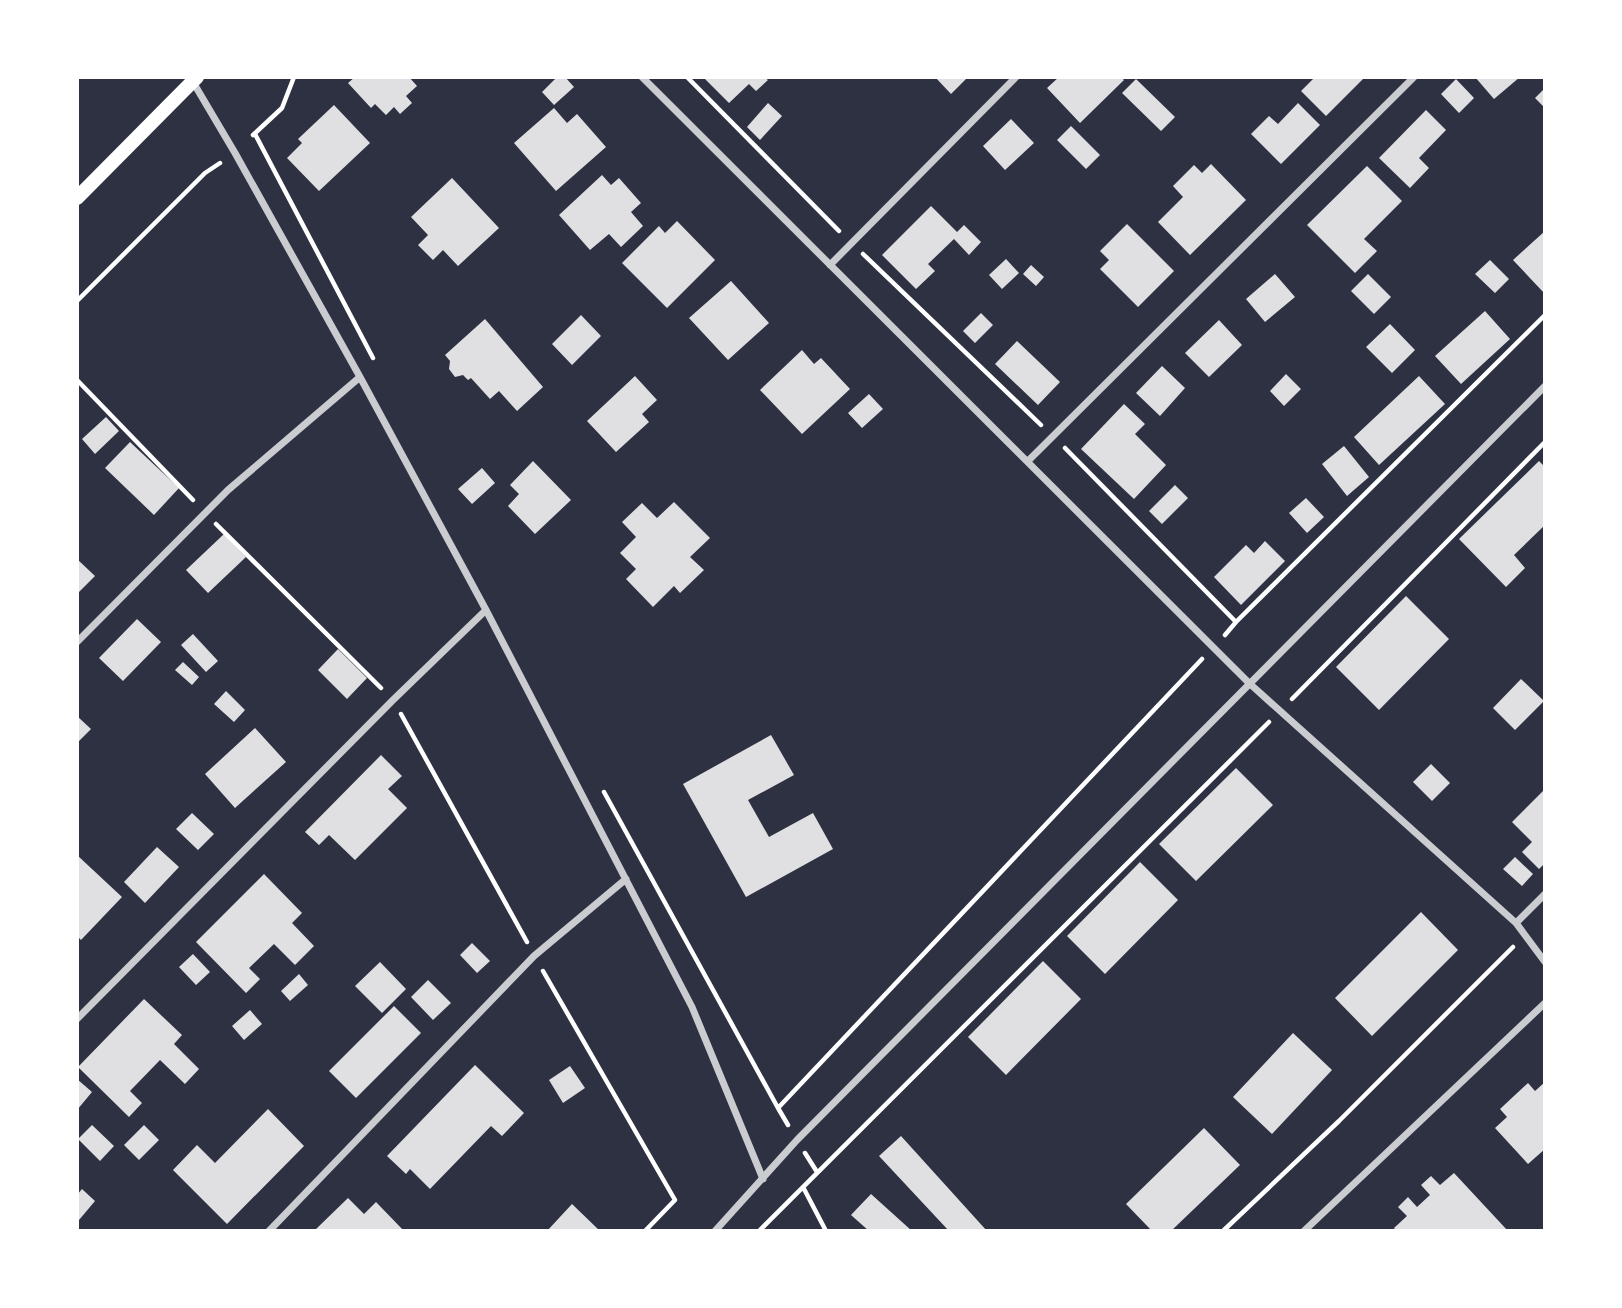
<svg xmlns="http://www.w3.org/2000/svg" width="1622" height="1308" font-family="'DejaVu Sans',sans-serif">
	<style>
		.building { fill: #e0e0e3 }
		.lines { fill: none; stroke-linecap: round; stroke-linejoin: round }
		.path { stroke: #fff; stroke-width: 4.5 }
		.minor { stroke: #caccd0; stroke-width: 7 }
		.secondary { stroke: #fff; stroke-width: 14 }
	</style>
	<rect width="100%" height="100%" fill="#2d3142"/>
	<!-- building -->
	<path class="building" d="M355 77H409L417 86 406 96 412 103 400 114 394 107 386 115 375 104 371 108 348 83Z
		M557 77H565L574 87 554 105 542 92Z
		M703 77H764L768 80 756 91 749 84 729 103Z
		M935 77H968L951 94Z
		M1059 77H1121L1124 80 1080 123 1047 88Z
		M1315 77H1365L1326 116 1301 91Z
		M1475 77H1520L1494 99Z
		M1136 79 1175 117 1161 131 1122 93Z
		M1456 79 1474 98 1459 113 1441 94Z
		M1545 88V108L1535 98Z
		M768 103 782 116 760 140 747 127Z
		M1298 103 1320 125 1281 164 1251 134 1269 116 1278 124Z
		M334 105 370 143 319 191 287 158 302 143 298 139Z
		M554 108 567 123 577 114 606 147 556 191 514 143Z
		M1426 110 1446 130 1419 158 1429 168 1410 188 1379 158Z
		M1011 119 1034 143 1005 170 983 146Z
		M1071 126 1100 155 1086 169 1057 140Z
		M1211 164 1246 200 1190 255 1158 222 1183 197 1173 186 1194 165 1202 173Z
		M1367 166 1402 201 1364 239 1377 251 1355 273 1307 225Z
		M602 175 611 185 619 178 641 203 631 212 643 226 621 247 609 234 590 250 559 215Z
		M452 178 499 228 458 266 443 250 433 260 418 245 428 235 411 217Z
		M931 206 957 232 964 225 981 242 969 255 954 239 928 264 935 271 916 289 882 255Z
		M677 221 715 260 667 308 622 263 659 226 665 233Z
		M1127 224 1174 271 1138 307 1100 269 1109 260 1100 251Z
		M1545 231V294L1513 260Z
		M1006 259 1019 273 1002 289 989 275Z
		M1490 260 1509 279 1495 293 1475 274Z
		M1031 265 1044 277 1036 286 1023 274Z
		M1275 274 1295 297 1265 322 1246 299Z
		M1368 274 1391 297 1374 314 1351 291Z
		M731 281 769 323 728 360 689 318Z
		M1485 311 1510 339 1461 384 1435 356Z
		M981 313 993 325 975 343 963 331Z
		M581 315 601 336 572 365 552 344Z
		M485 319 543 387 517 411 499 391 490 399 471 378 468 380 463 375 455 377 449 369 450 361 445 355Z
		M1219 320 1242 345 1209 377 1185 353Z
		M1390 324 1415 350 1392 373 1366 347Z
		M1017 341 1060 382 1038 405 995 364Z
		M802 350 814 364 821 358 850 389 802 434 760 390Z
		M1162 366 1185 388 1160 416 1136 393Z
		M1286 374 1301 389 1284 406 1270 391Z
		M635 376 657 400 642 414 649 422 616 452 587 421Z
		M1419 376 1445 404 1379 465 1354 437Z
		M869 394 883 409 862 428 848 413Z
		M1124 404 1145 424 1135 434 1166 465 1134 499 1081 449Z
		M106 417 119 431 95 454 82 439Z
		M130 442 179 488 154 515 105 468Z
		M1344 446 1369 477 1347 496 1322 464Z
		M533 461 571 500 535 534 508 506 519 494 510 485Z
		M1539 461 1545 467V525L1514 555 1525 568 1506 587 1459 539Z
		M482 468 495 483 472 504 458 489Z
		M1175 485 1188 498 1162 524 1149 511Z
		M1306 498 1324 517 1307 533 1289 513Z
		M674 502 710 538 690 557 704 570 680 593 674 586 653 607 626 579 636 569 620 553 636 537 622 522 642 503 657 518Z
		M224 534 246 557 208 593 186 570Z
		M1265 541 1285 561 1241 605 1214 577 1246 545 1254 553Z
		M77 559 95 576 77 594Z
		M1406 596 1449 639 1379 710 1336 667Z
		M137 619 161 642 123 681 99 658Z
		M193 634 218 661 206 672 181 645Z
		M338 649 367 678 347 699 318 670Z
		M183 662 199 677 192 685 175 670Z
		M1521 679 1544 701 1515 730 1493 708Z
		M226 691 245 710 234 722 214 704Z
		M77 716 91 729 77 743Z
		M255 728 286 762 235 808 205 774Z
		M771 735 794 775 748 800 769 837 813 813 833 849 746 897 683 784Z
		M381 755 402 776 388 789 407 808 355 860 329 835 319 845 305 832Z
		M1431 764 1450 783 1432 801 1413 782Z
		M1236 768 1273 805 1196 881 1159 844Z
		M1545 789V863L1539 869 1522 852 1532 842 1512 822Z
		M192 813 214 834 198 850 176 829Z
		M157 847 179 867 145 903 124 882Z
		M77 855 122 897 81 940 77 936Z
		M1515 857 1533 874 1522 886 1503 869Z
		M1140 862 1178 900 1105 974 1067 936Z
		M264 874 302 913 292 923 314 946 295 965 274 944 249 968 260 979 246 993 196 942Z
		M1421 912 1458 950 1372 1036 1335 998Z
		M472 943 490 961 477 973 460 955Z
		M193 954 210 972 196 985 179 967Z
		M1043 961 1081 999 1006 1075 968 1037Z
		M380 962 406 989 382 1013 355 986Z
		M299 974 308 985 290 1001 281 991Z
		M428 980 451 1003 433 1020 411 997Z
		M144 999 182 1035 174 1044 199 1069 185 1084 160 1060 130 1091 142 1103 129 1117 78 1067Z
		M394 1006 421 1033 356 1098 329 1071Z
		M250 1010 262 1024 244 1040 232 1026Z
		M1293 1033 1332 1070 1272 1134 1233 1097Z
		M475 1065 524 1113 502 1136 491 1126 430 1189 410 1169 406 1174 387 1156Z
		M570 1066 585 1088 563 1103 549 1080Z
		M77 1079 92 1092 77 1110Z
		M1545 1082V1149L1528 1164 1495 1128 1507 1117 1500 1109 1528 1083 1535 1091Z
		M268 1109 304 1146 227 1224 173 1170 197 1145 215 1163Z
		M92 1125 114 1146 100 1161 78 1139Z
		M144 1125 159 1140 139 1160 124 1145Z
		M1204 1128 1240 1165 1171 1231H1152L1126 1204Z
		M901 1136 987 1231H949L879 1156Z
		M1454 1173 1508 1231H1396L1394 1228 1407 1216 1398 1207 1408 1197 1417 1207 1430 1195 1421 1185 1431 1176 1440 1185Z
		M82 1189 95 1201 79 1220 77 1195Z
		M871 1194 912 1231H869L851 1215Z
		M348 1198 364 1214 376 1202 404 1231H314Z
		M572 1204 600 1231H547Z"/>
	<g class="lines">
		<!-- path -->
		<path class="path" d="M687 77 839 231
			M255 134 373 358
			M253 135 282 108 294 77
			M863 254 1041 425
			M77 301 205 173 220 163
			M77 380 193 500
			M1065 448 1236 622 1545 315
			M216 524 381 688
			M1225 635 1236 622
			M1292 699 1545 442
			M401 714 527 942
			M604 792 778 1108 1202 659
			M543 971 675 1200 645 1231
			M778 1108 788 1125
			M805 1153 817 1172
			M803 1187 826 1231
			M759 1231 1269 722
			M1223 1231 1339 1121 1513 947"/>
		<!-- minor -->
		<path class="minor" d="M642 77 1249 683 1516 923 1545 962
			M193 82 235 153 360 377 486 610 692 1007 763 1179
			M830 265 1016 77
			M1028 461 1414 77
			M77 642 228 490 360 377
			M1516 923 1545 894
			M77 1019 393 700 486 610
			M269 1231 534 956 626 879
			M715 1231 797 1140 1545 386
			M1304 1231 1545 1003"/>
		<!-- secondary -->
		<path class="secondary" d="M77 198 197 77"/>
	</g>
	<!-- border -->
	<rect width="1622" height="1308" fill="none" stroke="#ffffff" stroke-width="158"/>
</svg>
